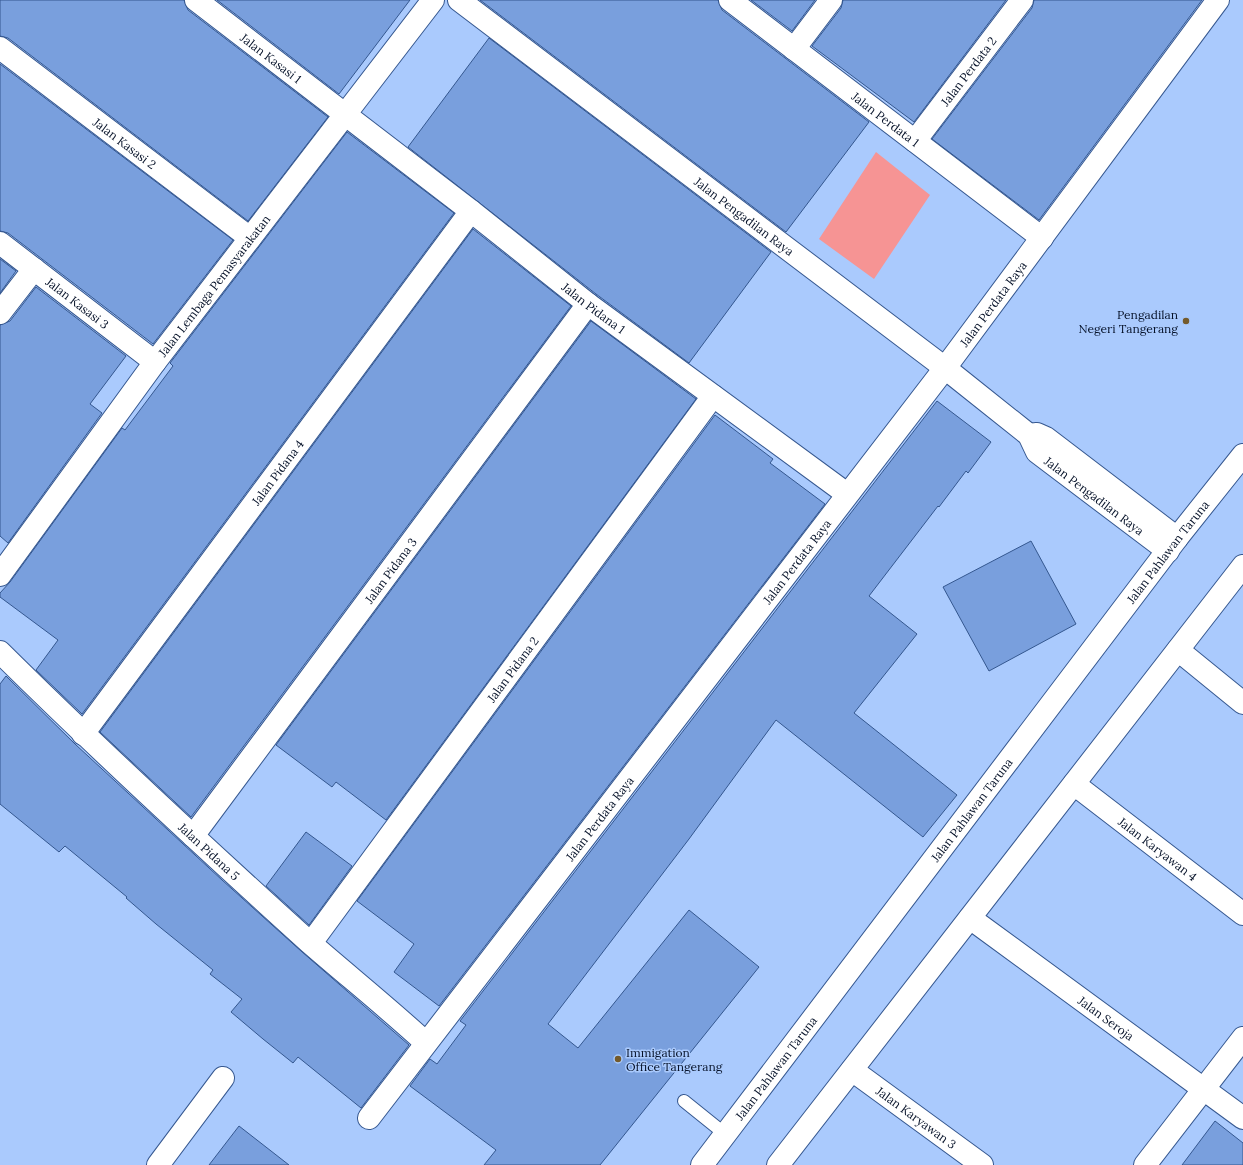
<svg xmlns="http://www.w3.org/2000/svg" width="1243" height="1165" font-family="Lora,serif">
	<style>
		.green { fill: #f69494 }
		.building { fill: #799fdd; stroke: #34578f }
		.lines { fill: none; stroke-linecap: round; stroke-linejoin: round }
		.lane-casing { stroke: #365890; stroke-width: 14 }
		.street-casing { stroke: #365890; stroke-width: 24 }
		.secondary-casing { stroke: #365890; stroke-width: 24 }
		.lane { stroke: #fff; stroke-width: 12 }
		.street { stroke: #fff; stroke-width: 22 }
		.secondary { stroke: #fff; stroke-width: 22 }
		.poi-dot { fill: #745a2b; stroke: #aacafd; stroke-width: 1.5 }
		.labels { text-anchor: middle; dominant-baseline: central; stroke-width: 3; stroke-linejoin: round; paint-order: stroke }
		.street-label { font-size: 12px; fill: #051128; stroke: #aacafd }
		.poi-label { font-size: 12px; fill: #051128; stroke: #aacafd; text-anchor: end }
	</style>
	<rect width="100%" height="100%" fill="#aacafd"/>
	<!-- green -->
	<path class="green" d="M876 152 930 195 874 279 819 239Z"/>
	<!-- building -->
	<path class="building" d="M0 0H184L188 10 328 117 248 221 8 38 0 36Z
		M217 0H410L339 94Z
		M480 0H718L722 10 869 122 786 232Z
		M751 0H815L792 31Z
		M843 0H1006L914 122 812 46 841 8Z
		M1034 0H1202L1039 220 932 139 1032 8Z
		M489 38 771 252 689 363 596 294 408 147Z
		M0 64 233 240 153 344 8 233 0 231Z
		M347 132 454 213 82 714 36 670 58 640 0 597V593L10 582 122 428 125 430 173 366 170 363Z
		M473 229 571 306 191 817 100 732Z
		M0 259 16 271 0 293Z
		M36 287 126 356 90 404 102 413 8 543 0 536V325L10 321Z
		M591 321 696 399 386 820 336 782 332 787 276 745Z
		M937 401 991 442 968 473 966 471 939 507 938 506 869 596 917 634 854 713 957 795 923 837 776 720 689 839 548 1024 578 1048 689 910 759 967 600 1165H484L496 1150 410 1086 430 1059 437 1064 466 1025 460 1021Z
		M715 415 773 459 770 463 825 504 439 1006 394 972 414 944 357 901Z
		M1031 541 1076 624 989 671 943 587Z
		M6 676 75 744 222 880 301 951 409 1045 361 1108 298 1057 293 1063 263 1039 231 1012 242 999 210 974 213 970 156 924 126 898 127 897 65 846 59 852 0 804V684Z
		M306 832 352 866 309 925 266 886Z
		M1215 1121 1243 1143V1165H1182Z
		M239 1126 289 1165H209Z"/>
	<g class="lines">
		<!-- lane casing -->
		<g class="lane-casing">
			<path id="lane" d="M684 1101 725 1134"/>
		</g>
		<!-- street casing -->
		<g class="street-casing">
			<g id="street">
				<path id="s1" d="M196 0 471 211 588 304 847 494"/>
				<path id="s2" d="M459 0 945 368 1029 435 1037 452 1168 551"/>
				<path id="s3" d="M730 0 1042 238"/>
				<path id="s4" d="M0 48 250 238"/>
				<path d="M794 49 831 0"/>
				<path id="s5" d="M915 141 1022 0"/>
				<path id="s6" d="M0 243 155 362"/>
				<path d="M0 313 34 269"/>
				<path d="M1029 435 1037 434 1046 438 1177 538"/>
				<path id="s7" d="M0 575 155 362 433 0"/>
				<path d="M1178 650 1243 703"/>
				<path id="s8" d="M0 652C100 751 204 847 309 942 348 976 388 1008 426 1043"/>
				<path id="s9" d="M83 734 471 211"/>
				<path id="s10" d="M1074 784 1243 914"/>
				<path id="s11" d="M193 836 588 304"/>
				<path id="s12" d="M970 918 1243 1118"/>
				<path id="s13" d="M311 943 713 396"/>
				<path id="s14" d="M852 1070 982 1165"/>
				<path id="s15" d="M369 1118 945 368 1218 0"/>
				<path d="M158 1165 223 1078"/>
				<path d="M1145 1165 1243 1038"/>
			</g>
		</g>
		<!-- secondary casing -->
		<g class="secondary-casing">
			<g id="secondary">
				<path id="s16" d="M702 1165 1177 538 1243 455"/>
				<path d="M778 1165 1243 566"/>
			</g>
		</g>
		<!-- lane -->
		<use href="#lane" class="lane"/>
		<!-- street -->
		<use href="#street" class="street"/>
		<!-- secondary -->
		<use href="#secondary" class="secondary"/>
	</g>
	<!-- markers -->
	<g class="poi-dot">
		<circle cx="1186" cy="321" r="4"/>
		<circle cx="618" cy="1059" r="4"/>
	</g>
	<g class="labels">
		<!-- street labels -->
		<g class="street-label">
			<text stroke="none"><textPath href="#s1" startOffset="95">Jalan Kasasi 1</textPath></text>
			<text stroke="none"><textPath href="#s5" startOffset="88">Jalan Perdata 2</textPath></text>
			<text stroke="none"><textPath href="#s3" startOffset="196">Jalan Perdata 1</textPath></text>
			<text stroke="none"><textPath href="#s4" startOffset="157">Jalan Kasasi 2</textPath></text>
			<text stroke="none"><textPath href="#s2" startOffset="358">Jalan Pengadilan Raya</textPath></text>
			<text stroke="none"><textPath href="#s7" startOffset="360">Jalan Lembaga Pemasyarakatan</textPath></text>
			<text stroke="none"><textPath href="#s6" startOffset="98">Jalan Kasasi 3</textPath></text>
			<text stroke="none"><textPath href="#s15" startOffset="1026">Jalan Perdata Raya</textPath></text>
			<text stroke="none"><textPath href="#s1" startOffset="503">Jalan Pidana 1</textPath></text>
			<text stroke="none"><textPath href="#s9" startOffset="326">Jalan Pidana 4</textPath></text>
			<text stroke="none"><textPath href="#s2" startOffset="808">Jalan Pengadilan Raya</textPath></text>
			<text stroke="none"><textPath href="#s16" startOffset="770">Jalan Pahlawan Taruna</textPath></text>
			<text stroke="none"><textPath href="#s15" startOffset="702">Jalan Perdata Raya</textPath></text>
			<text stroke="none"><textPath href="#s11" startOffset="331">Jalan Pidana 3</textPath></text>
			<text stroke="none"><textPath href="#s13" startOffset="340">Jalan Pidana 2</textPath></text>
			<text stroke="none"><textPath href="#s16" startOffset="446">Jalan Pahlawan Taruna</textPath></text>
			<text stroke="none"><textPath href="#s15" startOffset="378">Jalan Perdata Raya</textPath></text>
			<text stroke="none"><textPath href="#s10" startOffset="106">Jalan Karyawan 4</textPath></text>
			<text stroke="none"><textPath href="#s8" startOffset="289">Jalan Pidana 5</textPath></text>
			<text stroke="none"><textPath href="#s12" startOffset="169">Jalan Seroja</textPath></text>
			<text stroke="none"><textPath href="#s16" startOffset="122">Jalan Pahlawan Taruna</textPath></text>
			<text stroke="none"><textPath href="#s14" startOffset="80">Jalan Karyawan 3</textPath></text>
		</g>
		<!-- poi labels -->
		<g class="poi-label">
			<text x="1178" y="314">Pengadilan<tspan x="1178" dy="14">Negeri Tangerang</tspan></text>
			<text x="626" y="1052" text-anchor="start">Immigation<tspan x="626" dy="14">Office Tangerang</tspan></text>
		</g>
	</g>
</svg>
